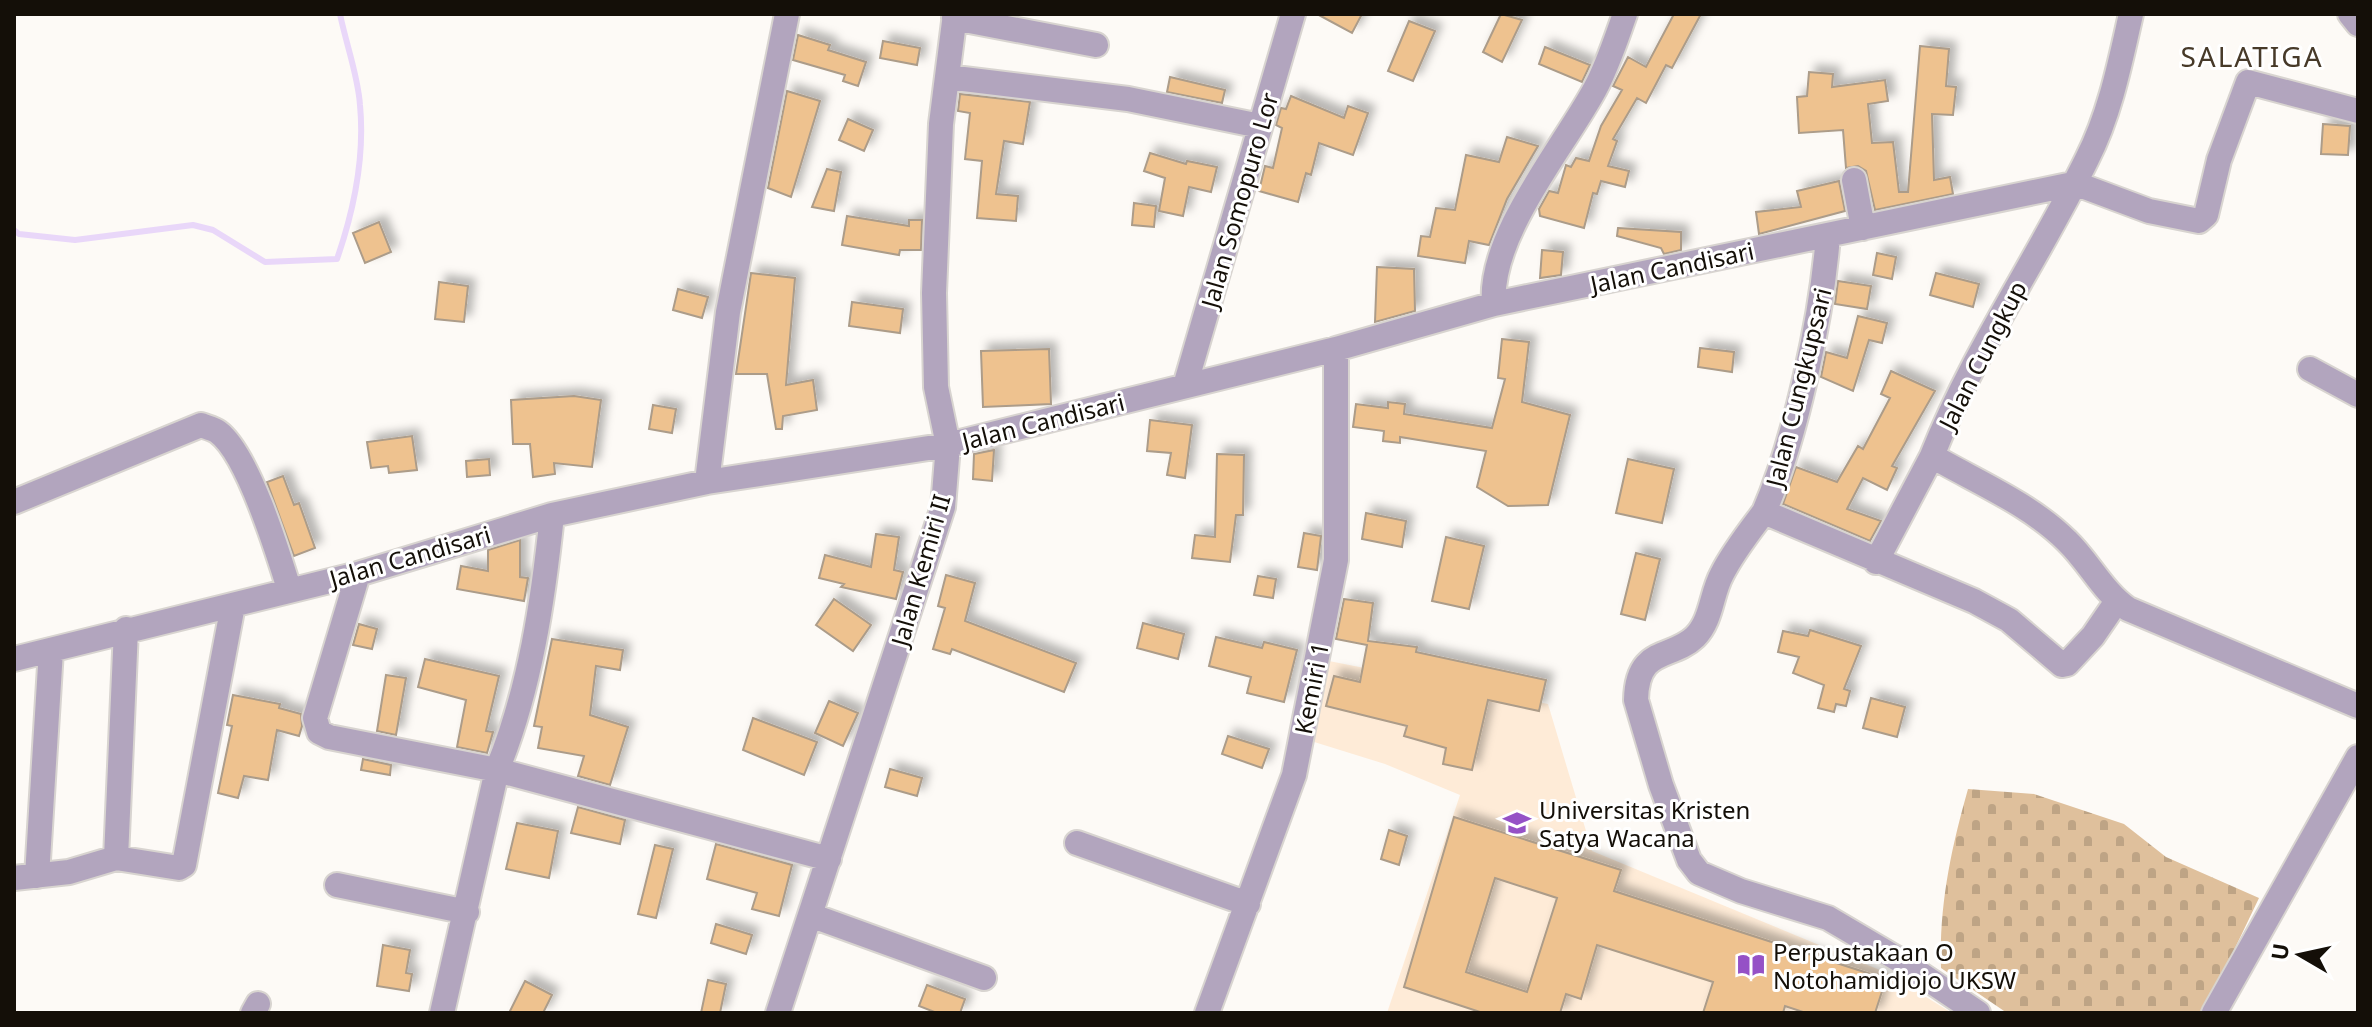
<svg xmlns="http://www.w3.org/2000/svg" width="2372" height="1027" font-family="'Noto Sans',sans-serif">
	<style>
		.built { fill: #feebd7 }
		.cemetery { fill: url(#cemetery-stones) }
		.lines { fill: none; stroke-linecap: round; stroke-linejoin: round }
		.stream { stroke: #e9d7f9; stroke-width: 6 }
		.building { fill: #eec28f; stroke: #ac9c89; stroke-width: 2; fill-rule: evenodd; filter: url(#shadow) }
		.minor-casing { stroke: #d8d4d0; stroke-width: 28 }
		.minor { stroke: #b2a5be; stroke-width: 24 }
		.labels { text-anchor: middle; dominant-baseline: central; stroke-width: 6; stroke-linejoin: round; paint-order: stroke }
		.street-label { font-size: 24px; fill: #140f08; stroke: #fff }
		.poi-label { font-size: 24px; fill: #140f08; stroke: #fff; text-anchor: start }
		.quarter-label { font-size: 28px; letter-spacing: 2px; fill: #473a29; stroke: #fff }
	</style>
	<defs>
		<pattern id="cemetery-stones" width="16" height="16" patternUnits="userSpaceOnUse" patternTransform="scale(2)"><rect width="16" height="16" fill="#dfc09c"/><path d="M2 7V4a2 2 0 0 1 4 0v3zM10 15v-3a2 2 0 0 1 4 0v3z" fill="#bea485"/></pattern>
		<filter id="shadow"><feDropShadow dx="7" dy="-7" stdDeviation="4" flood-color="#0004"/></filter>
	</defs>
	<rect width="100%" height="100%" fill="#fdfaf6"/>
	<!-- built -->
	<path class="built" d="M1329 661 1548 704 1592 851 1887 973 1952 1013H1387L1460 795 1385 764 1311 741Z"/>
	<!-- cemetery -->
	<path class="cemetery" d="M1968 789 2034 794 2124 824 2166 857 2259 898 2204 1013H2007L1941 968C1939 905 1951 849 1968 789Z"/>
	<g class="lines">
		<!-- stream -->
		<path class="stream" d="M14 230 19 234 75 240 193 225 213 230 265 262 337 259C354 210 365 158 360 105 358 75 346 44 340 14"/>
	</g>
	<!-- building -->
	<path class="building" d="M1317 14H1362L1352 33Z
		M1501 14 1522 20 1502 62 1483 52Z
		M1674 14H1701L1672 68 1666 65 1646 103 1637 98 1613 139 1617 141 1608 166 1629 171 1625 187 1601 181 1597 194 1593 193 1584 228 1540 216 1539 209 1549 191 1558 193 1566 165 1571 167 1576 158 1589 161 1601 126 1622 90 1613 86 1628 57 1646 67Z
		M1409 21 1435 31 1413 81 1388 71Z
		M798 35 830 45 828 50 866 62 858 86 843 81 845 75 793 60Z
		M883 41 920 48 917 65 880 58Z
		M1920 46 1949 49 1946 86 1956 87 1953 115 1932 114 1934 180 1950 177 1953 194 1875 210 1866 171 1858 166 1846 168 1843 130 1799 133 1797 97 1807 96 1809 72 1833 74 1832 87 1885 80 1888 101 1868 104 1872 143 1893 142 1899 192H1908Z
		M1545 47 1590 65 1582 82 1539 64Z
		M1170 77 1225 90 1222 103 1167 92Z
		M787 91 820 101 791 197 768 188Z
		M960 94 1030 102 1023 144 1004 141 996 194 1018 196 1016 221 977 218 982 161 965 159 970 113 958 111Z
		M1291 96 1344 118 1348 106 1368 113 1353 155 1319 143 1311 175 1306 173 1298 202 1259 191 1265 166 1273 168 1282 128 1276 125 1281 108 1286 109Z
		M848 119 873 130 864 151 839 140Z
		M2323 124 2350 126 2348 155 2321 154Z
		M1507 137 1538 146 1507 199 1489 245 1469 241 1465 263 1418 256 1421 236 1430 237 1436 208 1455 210 1466 155 1499 162Z
		M1150 153 1186 164 1187 161 1217 167 1211 192 1189 187 1183 216 1159 211 1165 178 1144 171Z
		M827 169 841 172 834 211 812 207Z
		M1839 181 1845 211 1759 234 1756 212 1801 207 1797 191Z
		M1134 203 1156 206 1154 227 1132 225Z
		M847 216 909 226V220H922L921 250H900L899 255 842 245Z
		M379 222 391 252 365 263 353 233Z
		M1618 228 1681 232V250L1664 254 1661 248 1617 236Z
		M1542 250 1563 252 1561 275 1540 278Z
		M1877 253 1896 257 1892 279 1873 275Z
		M1377 267 1414 269 1415 311 1375 322Z
		M751 273 795 278 786 385 813 380 817 410 783 416 782 429H776L767 374H736Z
		M1936 273 1979 284 1973 307 1930 295Z
		M1838 281 1871 286 1867 309 1835 304Z
		M439 282 468 286 464 322 435 319Z
		M678 289 708 297 702 318 673 310Z
		M852 302 903 309 900 333 849 326Z
		M1858 316 1887 323 1882 343 1869 340 1853 391 1821 377 1826 352 1847 358Z
		M1502 339 1529 342 1522 402 1570 415 1548 505 1508 506 1477 487 1486 451 1400 437V443L1383 441 1384 431 1353 427 1356 404 1388 408V402L1405 404 1404 414 1492 428 1505 379 1498 378Z
		M1700 348 1734 352 1732 372 1698 367Z
		M1049 349 1051 404 983 407 981 351Z
		M1891 371 1935 391 1892 466 1897 468 1887 490 1863 478 1847 509 1881 521 1870 541 1783 504 1796 467 1837 482 1858 446 1863 449 1890 398 1881 394Z
		M574 396 601 400 592 467 554 463 555 474 533 477 530 444H513L511 400Z
		M653 405 676 409 672 433 649 429Z
		M1150 420 1192 425 1185 478 1167 475 1171 453 1147 451Z
		M412 436 417 470 389 473 388 466 371 468 367 442Z
		M994 450 992 481 973 479 974 454Z
		M1217 454 1244 455 1243 515H1236L1230 562 1192 558 1195 535 1215 537Z
		M489 459 490 475 467 477 466 461Z
		M1628 459 1674 469 1662 523 1616 513Z
		M283 476 294 505 299 503 315 548 294 556 267 482Z
		M1366 513 1406 521 1402 547 1362 539Z
		M1304 533 1321 536 1317 570 1298 567Z
		M876 534 899 537 894 570 903 572 896 599 841 587 844 584 819 578 825 555 871 567Z
		M1446 537 1484 546 1469 609 1432 601Z
		M520 540V577L528 578 524 601 457 589 461 566 488 571V550Z
		M1636 553 1660 559 1645 620 1621 614Z
		M946 575 975 583 965 621 1076 663 1064 692 952 649 950 654 933 649 945 608 938 606Z
		M1258 576 1276 579 1273 598 1254 595Z
		M834 599 871 625 853 651 816 625Z
		M1344 599 1373 603 1368 641 1417 647 1416 652 1546 680 1539 711 1488 700 1472 770 1443 764 1446 748 1404 736 1407 726 1326 706 1334 676 1360 682 1367 645 1336 639Z
		M1143 623 1184 634 1178 659 1137 648Z
		M359 624 377 629 372 649 353 645Z
		M1810 630 1861 646 1844 689 1850 691 1846 706 1836 704 1834 712 1818 708 1824 685 1793 673 1799 657 1778 652 1783 631 1808 636Z
		M1216 637 1262 648 1264 642 1297 650 1284 702 1247 693 1251 677 1209 666Z
		M552 639 623 650 620 670 596 666 590 715 628 727 610 785 578 776 584 756 538 748 542 727 534 726Z
		M425 659 499 676 486 731 493 732 487 753 457 747 466 700 418 687Z
		M386 675 406 678 396 735 377 731Z
		M233 695 280 704 279 708 301 714 302 726 299 736 277 730 268 780 244 776 238 798 218 793 232 726 227 725Z
		M1871 698 1905 707 1897 737 1863 728Z
		M829 701 858 713 843 746 815 733Z
		M753 718 817 742 804 775 743 750Z
		M1228 736 1269 749 1262 768 1222 754Z
		M363 759 391 765 390 775 361 770Z
		M890 769 922 778 917 796 885 787Z
		M578 807 625 820 620 844 571 833Z
		M1454 817 1621 870 1614 891 1886 979 1875 1013H1806L1785 1006 1783 1013H1703L1713 982 1597 945 1581 999 1566 994 1560 1013H1483L1404 987ZM1495 878 1557 898 1527 992 1466 972Z
		M517 823 558 831 549 878 506 869Z
		M1389 830 1407 836 1399 865 1381 859Z
		M716 844 792 865 779 916 752 909 757 893 707 879Z
		M655 845 673 849 656 918 638 914Z
		M716 924 752 935 746 954 711 943Z
		M383 945 410 950 406 973 412 974 409 991 377 986Z
		M708 980 726 984 720 1013H701Z
		M525 981 552 995 543 1013H509Z
		M927 985 965 999 960 1013H937L919 1006Z"/>
	<g class="lines">
		<!-- minor casing -->
		<g class="minor-casing">
			<path id="minor" d="M2131 14C2120 63 2110 114 2087 159 2038 259 1973 352 1932 456 1977 482 2030 504 2067 541 2089 562 2103 592 2128 609L2358 706
				M2350 14 2358 24
				M954 18 1096 45
				M947 77 1128 99 1260 126
				M1854 180 1863 228
				M2074 183 2149 211 2199 221 2206 215 2219 160 2248 82 2358 111
				M1828 235C1822 316 1796 438 1764 512L1974 601 2009 620 2062 665 2067 664 2093 636 2117 601
				M1494 304C1488 236 1564 147 1595 89 1608 65 1616 39 1625 14
				M2310 369 2358 395
				M1185 386 1293 14
				M707 482 728 312 787 14
				M14 502 201 425C206 427 214 429 218 432 248 454 278 553 289 589
				M1764 512C1749 532 1733 552 1722 574 1711 594 1712 620 1695 637 1671 660 1637 646 1636 700L1661 785 1689 860 1699 873 1741 891 1828 918 1901 961 1978 1013
				M1876 562 1932 456
				M358 574 315 718 319 732 329 737 497 770 829 859
				M14 659 358 574 552 515 707 482 948 445 1336 349 1494 304 2073 184
				M1077 843 1248 904
				M116 858 126 629
				M37 876 51 650
				M14 878 69 872 116 858 179 868 184 865 233 605
				M337 885 467 912
				M810 915 984 978
				M253 1013 258 1004
				M442 1013 497 770C530 690 543 601 552 515
				M778 1013 943 507 948 445 936 387 934 293 941 124 955 14
				M1207 1013 1294 775 1336 560V349
				M2214 1013 2358 757"/>
		</g>
		<!-- minor -->
		<use href="#minor" class="minor"/>
	</g>
	<!-- icons -->
	<defs>
		<g id="university-bare" transform="scale(2.16)"><path d="M0-5L7-2L0 1L-7-2ZM-4 1L0 2.5L4 1V4Q0 6-4 4Z" fill="#9551c6" stroke="#fff" stroke-width="2.5" paint-order="stroke"/></g>
		<g id="library-bare" transform="scale(2.16)"><path d="M-6-4Q-3-5.5-.7-3.5V5Q-3 3-6 4ZM6-4Q3-5.5 .7-3.5V5Q3 3 6 4Z" fill="#9551c6" stroke="#fff" stroke-width="2.5" paint-order="stroke"/></g>
	</defs>
	<g fill-rule="evenodd">
		<use href="#university-bare" x="1517" y="823"/>
		<use href="#library-bare" x="1751" y="965"/>
	</g>
	<g class="labels">
		<!-- street labels -->
		<g class="street-label">
			<text transform="translate(1239 200) rotate(-74)">Jalan Somopuro Lor</text>
			<text transform="translate(1672 267) rotate(-12)">Jalan Candisari</text>
			<text transform="translate(1982 355) rotate(-63)">Jalan Cungkup</text>
			<text transform="translate(1798 387) rotate(-76)">Jalan Cungkupsari</text>
			<text transform="translate(1043 421) rotate(-14)">Jalan Candisari</text>
			<text transform="translate(410 556) rotate(-16)">Jalan Candisari</text>
			<text transform="translate(920 570) rotate(-74)">Jalan Kemiri II</text>
			<text transform="translate(1311 688) rotate(-79)">Kemiri 1</text>
		</g>
		<!-- poi labels -->
		<g class="poi-label">
			<text x="1539" y="809">Universitas Kristen<tspan x="1539" dy="28">Satya Wacana</tspan></text>
			<text x="1773" y="951">Perpustakaan O<tspan x="1773" dy="28">Notohamidjojo UKSW</tspan></text>
		</g>
		<!-- quarter labels -->
		<g class="quarter-label">
			<text x="2252" y="56">SALATIGA</text>
		</g>
	</g>
	<!-- border -->
	<rect width="2372" height="1027" fill="none" stroke="#140f08" stroke-width="32"/>
	<!-- north arrow -->
	<g transform="translate(2300 955) rotate(279)" stroke="#ffffff" stroke-width="6" paint-order="stroke">
	<path d="M0-6L14 30L0 20L-14 30Z" fill="#140f08"/>
	<text y="-12" font-size="22" font-weight="bold" text-anchor="middle" fill="#140f08">U</text>
	</g>
</svg>
